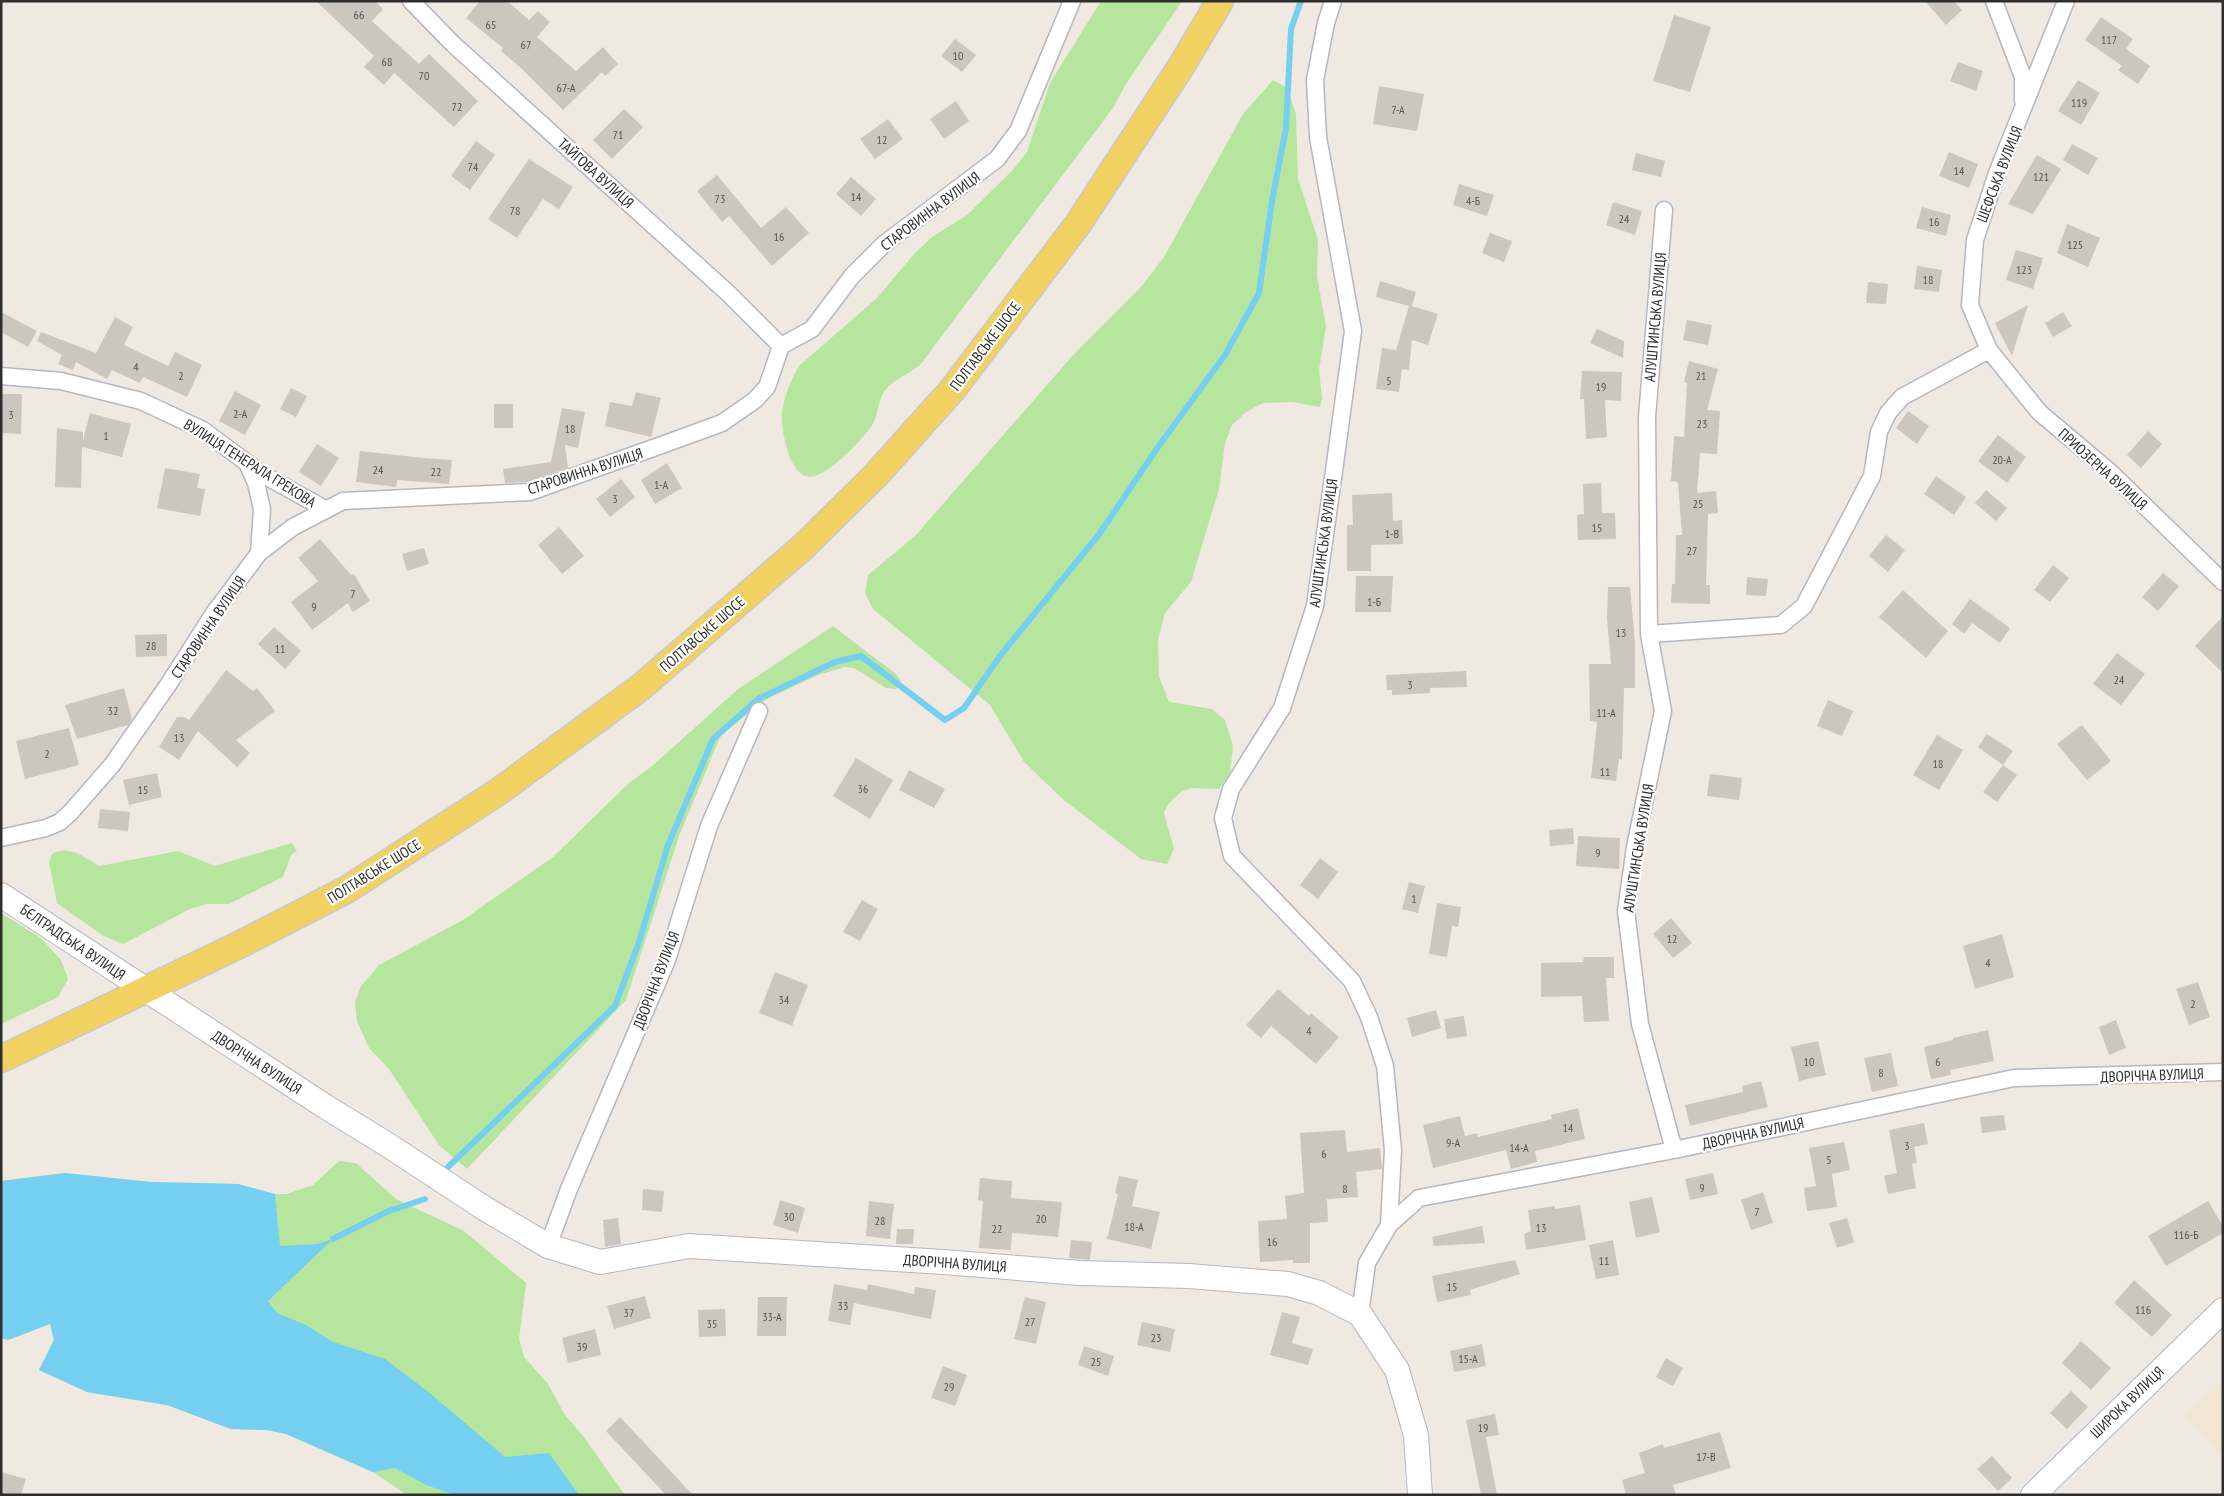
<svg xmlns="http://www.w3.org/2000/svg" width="2224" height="1496" font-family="'PT Sans Narrow',sans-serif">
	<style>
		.education { fill: #f0e6d1 }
		.green { fill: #b6e59e }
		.water { fill: #75cff0 }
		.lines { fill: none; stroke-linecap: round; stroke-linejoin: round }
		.stream { stroke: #75cff0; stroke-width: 6 }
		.building { fill: #cbc7bf }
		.street-casing { stroke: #b4b7c1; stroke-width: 19 }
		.secondary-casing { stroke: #b4b7c1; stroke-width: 26 }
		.primary-casing { stroke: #c9c9c9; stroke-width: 29 }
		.street { stroke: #fff; stroke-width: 16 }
		.secondary { stroke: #fff; stroke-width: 24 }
		.primary { stroke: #f2d163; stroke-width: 26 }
		.labels { text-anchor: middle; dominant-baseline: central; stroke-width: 4.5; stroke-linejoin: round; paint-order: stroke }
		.number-label { font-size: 12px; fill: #555452 }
		.street-label { font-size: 15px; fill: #2e2e2e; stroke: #fff }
	</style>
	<rect width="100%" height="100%" fill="#efe9e1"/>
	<!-- education -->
	<path class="education" d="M2223 1382V1458L2186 1415Z"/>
	<!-- green -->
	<path class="green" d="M1101 1H1182L1126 84 1113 108 920 365C910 373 894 380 886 389 879 397 878 412 874 422 864 439 833 470 815 476 791 483 783 437 782 421 781 403 790 381 799 366L877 298 914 254 932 237 967 215 1012 171 1027 152 1050 83Z
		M1273 80 1287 88 1296 114 1298 179 1318 240 1317 276 1326 326 1319 370 1322 399 1320 407 1292 402 1263 403 1246 412 1232 425 1225 443 1219 489 1191 582 1165 613 1158 640 1159 677 1169 702 1212 709 1225 720 1233 746 1230 773 1219 789 1191 788 1181 792 1168 804 1164 813 1174 849 1167 864 1141 859 1065 801 1024 762 990 705 873 609 865 593 868 575 915 536 1074 354 1142 286 1164 257 1243 114Z
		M833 626 896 674 901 681 896 689 886 688 854 668 845 667 818 675 767 699 721 735 679 836 626 1000 467 1169 439 1145 389 1069 369 1048 357 1021 355 1002 361 986 379 965 463 920 553 857 629 783 651 767 738 689Z
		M292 843 297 851 291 855 283 877 229 904H207L190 909 123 944 102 935 57 903 49 862 52 854C69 844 84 857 99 866L178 851 215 866Z
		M1 913 41 938 61 960 68 979 58 997 1 1024Z
		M339 1161 356 1163 396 1199 464 1231 526 1283 519 1339 524 1357 548 1384 565 1415 583 1436 625 1495H407L373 1472 286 1434 267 1430 231 1429 167 1405 87 1392 39 1370 54 1340 50 1324 8 1340 1 1338V1181L65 1173 107 1181 238 1184 269 1194H287L313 1185Z"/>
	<!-- water -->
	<path class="water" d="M65 1173 152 1182 238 1184 275 1194 280 1246 317 1244 333 1239 268 1301 277 1313 306 1325 333 1342 385 1359 431 1394 505 1457 549 1453 579 1495H455L426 1485 395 1468 373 1472 286 1434 267 1430 231 1429 167 1405 87 1392 39 1370 54 1340 50 1324 8 1340 1 1338V1181Z"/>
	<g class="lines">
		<!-- stream -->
		<path class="stream" d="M448 1167 615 1006 639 942 668 845 713 739 758 699 835 662 861 656 945 720 964 708 1000 656 1100 533 1158 447 1225 355 1259 293 1272 201 1286 128 1291 29 1301 1
			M333 1239 389 1211 425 1199"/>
	</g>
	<!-- building -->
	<path class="building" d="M316 1H375L383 9 372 21 419 64 429 54 478 101 454 127 394 73 384 85 364 67 374 56Z
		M480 1H507L529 20 538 11 550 22 537 37 576 71 603 47 618 64 605 76 602 72 563 110 521 68 501 51 503 48 466 18Z
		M1925 1H1954L1962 10 1946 25Z
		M1674 15 1711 27 1690 92 1653 81Z
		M2101 17 2133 39 2126 49 2150 66 2138 84 2118 70 2122 66 2085 40Z
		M955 39 976 55 962 72 941 56Z
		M1958 62 1983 71 1976 91 1950 81Z
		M2078 80 2100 93 2081 125 2058 111Z
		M1379 86 1424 94 1417 131 1373 124Z
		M956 101 969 121 944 139 930 119Z
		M624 109 643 127 612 159 593 140Z
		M888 119 903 139 875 159 860 139Z
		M476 141 495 155 470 190 451 176Z
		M2072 144 2098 158 2088 175 2063 160Z
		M1949 152 1978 164 1969 188 1939 176Z
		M1636 153 1665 161 1661 177 1632 170Z
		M2037 155 2061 169 2033 214 2008 204Z
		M529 159 573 187 559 209 543 199 517 238 488 219Z
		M717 175 761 228 786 207 809 233 772 266 729 216 722 222 697 191Z
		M851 177 876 199 861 216 836 194Z
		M1459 184 1494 195 1487 216 1453 205Z
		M1613 202 1642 211 1635 235 1606 225Z
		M1922 207 1951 215 1946 236 1916 228Z
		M2067 224 2100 238 2088 267 2057 253Z
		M1490 233 1512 241 1504 262 1482 253Z
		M2016 250 2043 258 2033 289 2006 280Z
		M1917 266 1942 270 1939 292 1914 289Z
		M1380 281 1416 292 1412 306 1438 314 1428 345 1412 340 1409 370 1402 369 1399 392 1376 389 1382 348 1396 350 1409 306 1376 297Z
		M1868 282 1888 284 1886 304 1866 303Z
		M2028 305 2012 356 1995 323Z
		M1 312 37 331 28 347 1 332Z
		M2063 312 2072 326 2053 337 2045 323Z
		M115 317 133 327 124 345 168 366 175 352 202 365 187 397 143 377 140 383 112 370 107 379 76 362 73 370 58 364 62 355 37 341 41 332 96 353Z
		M1687 320 1712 325 1708 345 1683 340Z
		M1597 329 1624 341 1623 358 1590 343Z
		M1689 361 1718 369 1707 410 1720 411 1717 454 1700 453 1697 493 1716 491 1718 513 1708 514 1706 585H1710V604L1671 603 1672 584H1675L1676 535H1682L1678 482 1671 481 1674 436 1684 437 1687 383 1684 382Z
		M1582 371 1622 372 1621 401 1605 400 1607 437 1586 439 1584 399H1580Z
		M291 388 307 396 296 417 280 409Z
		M235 391 261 405 245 435 219 421Z
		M636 392 661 398 651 437 605 426 610 402 632 406Z
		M1 394H22L21 434 1 433Z
		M494 404H513V428H494Z
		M562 408 585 412 578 448 565 445 568 468 528 482 505 483 503 469 551 462Z
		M1908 411 1929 426 1917 444 1896 428Z
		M90 413 131 424 122 457 82 447 81 488 55 487 57 428 83 432V441Z
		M2148 431 2162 444 2141 468 2127 455Z
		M1998 435 2026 457 2007 483 1978 461Z
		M317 444 339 458 321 486 299 472Z
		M360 451 423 458 452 460 449 484 397 480 396 487 356 482Z
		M667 463 682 488 655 504 641 480Z
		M165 468 200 474 197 488 205 489 200 516 157 508Z
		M1936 476 1966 497 1954 515 1924 494Z
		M621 479 635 497 610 517 596 499Z
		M1601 483 1602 513H1615L1616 539 1578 540 1577 515 1584 514 1583 484Z
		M1986 490 2007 508 1996 521 1975 503Z
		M1392 493 1393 521 1402 520 1403 544 1371 545V571H1347V525H1353L1352 495Z
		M559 527 584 556 562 574 538 545Z
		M1886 535 1905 550 1888 572 1869 556Z
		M320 539 351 575 354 574 370 601 353 612 348 603 312 630 291 602 318 581 298 558Z
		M424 548 429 564 407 571 402 554Z
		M2053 565 2069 578 2050 602 2034 590Z
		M2163 573 2179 586 2158 611 2142 597Z
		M1356 576H1393L1391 612H1355Z
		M1747 577 1768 579 1766 596 1746 595Z
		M1608 587H1630L1635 644V688H1624L1622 760 1619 759 1616 781 1591 778 1597 722 1590 721 1589 664H1611L1607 618Z
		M1903 590 1948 631 1926 658 1879 617Z
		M1970 599 2010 628 2000 643 1972 623 1964 634 1952 624Z
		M2223 616V673L2195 646Z
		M274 627 301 651 285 669 258 644Z
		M167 634V656L136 657 135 635Z
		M2117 653 2145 674 2121 705 2093 684Z
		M226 670 253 691 257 688 275 711 236 740 250 753 237 767 198 731 179 760 159 747 177 717H184L189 720Z
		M1466 671 1467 687 1430 688V693L1392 695V690H1387L1386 675Z
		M124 688 132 719 128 725 77 739 65 705Z
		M1828 700 1853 711 1842 736 1817 726Z
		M2082 725 2111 761 2087 780 2057 744Z
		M69 728 79 765 25 779 16 741Z
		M1987 734 2013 751 2003 765 1978 747Z
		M1937 735 1963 750 1939 790 1913 775Z
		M856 758 893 780 870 819 833 796Z
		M2003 765 2017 775 1997 802 1983 792Z
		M909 770 945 789 934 808 899 790Z
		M157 773 162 797 129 805 123 780Z
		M1710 774 1742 778 1739 800 1707 796Z
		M100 809 130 812 128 831 98 828Z
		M1573 828 1574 844 1550 846 1549 830Z
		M1578 836 1620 838 1619 869 1576 866Z
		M1320 858 1338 872 1318 899 1300 885Z
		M1409 882 1425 886 1418 913 1402 909Z
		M862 900 878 909 860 941 843 932Z
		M1437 903 1461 907 1458 927 1452 926 1447 957 1429 954Z
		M1671 918 1692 943 1673 958 1653 934Z
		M2002 934 2014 977 1975 989 1963 946Z
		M1584 957H1614V978H1606L1609 1021 1584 1022 1582 996 1541 997V963L1583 962Z
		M775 972 808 985 792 1026 759 1013Z
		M2198 982 2210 1017 2189 1025 2176 989Z
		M1278 989 1309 1016 1311 1013 1339 1037 1316 1064 1271 1026 1261 1038 1246 1025Z
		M1436 1010 1441 1028 1412 1037 1407 1018Z
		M1464 1016 1467 1036 1447 1039 1444 1019Z
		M2116 1020 2126 1048 2109 1055 2099 1027Z
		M1988 1030 1994 1061 1950 1070 1951 1075 1931 1079 1924 1047 1953 1040V1038Z
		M1818 1041 1826 1075 1799 1081 1791 1047Z
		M1891 1053 1898 1086 1872 1092 1864 1058Z
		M1761 1081 1768 1107 1690 1126 1685 1105 1743 1092 1742 1086Z
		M1578 1108 1585 1139 1535 1151 1537 1162 1511 1169 1506 1150 1433 1168 1423 1125 1460 1116 1465 1136 1477 1133 1478 1137 1552 1119 1551 1115Z
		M2004 1115 2006 1130 1982 1133 1980 1117Z
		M1924 1123 1928 1144 1914 1147 1917 1163 1912 1164 1916 1188 1888 1194 1884 1176 1897 1173 1889 1130Z
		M1345 1130 1347 1152 1380 1148 1382 1169 1356 1172 1358 1197 1327 1199 1328 1222 1310 1223V1263H1293V1260L1260 1262 1258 1221 1287 1219 1285 1196 1304 1193 1300 1133Z
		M1844 1142 1850 1170 1832 1174 1837 1207 1807 1211 1804 1188 1816 1186 1809 1148Z
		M1713 1173 1718 1194 1690 1200 1685 1179Z
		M1119 1176 1138 1180 1132 1206 1160 1212 1151 1249 1107 1239 1118 1194 1115 1193Z
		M980 1178 1012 1181 1011 1198 1062 1202 1058 1237 1012 1233 1011 1250 979 1248 983 1201 978 1200Z
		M643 1189 664 1191 662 1212 642 1210Z
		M1763 1192 1773 1223 1751 1230 1741 1200Z
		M1652 1197 1660 1232 1636 1238 1629 1202Z
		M780 1200 805 1208 798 1233 773 1225Z
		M869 1201 894 1204 890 1239 866 1236Z
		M2208 1201 2223 1226V1233L2166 1266 2148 1236Z
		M1580 1205 1586 1240 1526 1250 1524 1234 1531 1231 1528 1210 1555 1206V1209Z
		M618 1218 621 1244 605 1247 603 1220Z
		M1847 1218 1854 1242 1837 1248 1829 1223Z
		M1482 1226 1485 1243 1434 1246 1432 1237Z
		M897 1229H914L913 1244H896Z
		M1071 1240 1092 1242 1090 1260 1069 1258Z
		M1613 1240 1619 1275 1596 1279 1589 1245Z
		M1515 1260 1520 1274 1470 1290 1471 1295 1437 1302 1432 1276Z
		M2134 1280 2172 1315 2152 1337 2114 1303Z
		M834 1284 867 1290 868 1284 914 1294 915 1287 936 1290 931 1319 854 1303 850 1325 828 1321Z
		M645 1296 651 1318 614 1329 607 1306Z
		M758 1297H787L786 1336H757Z
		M1025 1297 1046 1302 1036 1344 1014 1339Z
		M725 1309 726 1336 699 1337 698 1310Z
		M1282 1312 1300 1317 1292 1343 1313 1349 1308 1365 1270 1355Z
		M1142 1322 1175 1329 1170 1352 1137 1345Z
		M595 1329 601 1355 568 1363 562 1338Z
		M2081 1341 2111 1368 2091 1390 2062 1363Z
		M1482 1344 1486 1366 1454 1372 1450 1351Z
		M1084 1346 1114 1356 1108 1376 1078 1365Z
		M1666 1358 1683 1368 1673 1386 1656 1377Z
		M943 1366 967 1375 955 1406 931 1398Z
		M2071 1391 2088 1407 2067 1429 2050 1413Z
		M1495 1414 1499 1435 1486 1437 1497 1495H1481L1466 1420Z
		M620 1417 693 1495H666L606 1431Z
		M1720 1432 1731 1468 1673 1485 1676 1495H1626L1622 1480 1645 1473 1639 1453 1663 1444 1664 1448Z
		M1992 1456 2012 1478 1998 1491 1977 1469Z
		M1 1472 26 1479 21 1495H1Z"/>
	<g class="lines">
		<!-- street casing -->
		<g class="street-casing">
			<path id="street" d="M411 1 453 44 729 294 781 346
				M1333 1 1326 23 1315 80 1318 137 1353 331 1334 471 1315 606 1282 708 1231 789 1223 818 1232 856 1352 981 1369 1017 1385 1066 1393 1150 1389 1225
				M1994 1 2023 77V101
				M2066 1 1997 173 1975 240 1970 305 1989 350 2039 412 2110 472 2223 582
				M1664 210 1647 417 1649 634 1663 711 1635 847 1626 911 1640 1024 1674 1150
				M1 376 61 381 141 401 203 430 262 474 325 509
				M247 463 256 483 262 509 259 553
				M1649 634 1781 625 1804 606 1872 476 1879 432 1888 413 1902 397 1989 350
				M1 838 46 828 60 822 70 813 112 765 168 685 214 613 259 553 293 527 343 501 530 492 670 442 722 423 755 400 767 387 781 346 812 329 852 276 884 244 997 159 1018 131 1072 1
				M548 1246 569 1189 667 960 709 826 759 711
				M1360 1314 1367 1263 1389 1225 1419 1198 1674 1150 2014 1078 2223 1072"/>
		</g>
		<!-- secondary casing -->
		<g class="secondary-casing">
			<path id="secondary" d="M1 895 326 1107 388 1145 484 1208 548 1246 600 1262 689 1246 943 1262 1080 1273 1189 1276 1288 1284 1319 1293 1360 1314 1397 1370 1416 1435 1420 1495
				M2033 1495 2223 1310"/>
		</g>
		<!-- primary casing -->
		<g class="primary-casing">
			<path id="primary" d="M1 1059 241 944 346 890 498 792 641 687 804 546 876 475 953 389 1078 224 1182 65 1220 1"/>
		</g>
		<!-- street -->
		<use href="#street" class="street"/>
		<!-- secondary -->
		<use href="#secondary" class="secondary"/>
		<!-- primary -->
		<use href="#primary" class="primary"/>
	</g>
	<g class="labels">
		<!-- number labels -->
		<g class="number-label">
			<text x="359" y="14">66</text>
			<text x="491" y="24">65</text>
			<text x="2109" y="39">117</text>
			<text x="526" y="44">67</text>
			<text x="958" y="55">10</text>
			<text x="387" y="61">68</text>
			<text x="424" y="75">70</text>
			<text x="566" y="87">67-А</text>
			<text x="2079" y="102">119</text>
			<text x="457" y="106">72</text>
			<text x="1398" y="109">7-А</text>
			<text x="618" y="134">71</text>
			<text x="882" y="139">12</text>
			<text x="473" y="166">74</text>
			<text x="1959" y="170">14</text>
			<text x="2041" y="176">121</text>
			<text x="856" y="196">14</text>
			<text x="720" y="198">73</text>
			<text x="1473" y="200">4-Б</text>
			<text x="515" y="210">78</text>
			<text x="1624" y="218">24</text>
			<text x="1934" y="221">16</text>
			<text x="779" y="236">16</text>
			<text x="2075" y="244">125</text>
			<text x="2024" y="269">123</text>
			<text x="1928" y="279">18</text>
			<text x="136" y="366">4</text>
			<text x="181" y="375">2</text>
			<text x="1701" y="375">21</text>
			<text x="1389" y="380">5</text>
			<text x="1601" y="386">19</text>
			<text x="240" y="413">2-А</text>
			<text x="11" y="414">3</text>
			<text x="1702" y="423">23</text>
			<text x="570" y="428">18</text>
			<text x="106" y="435">1</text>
			<text x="2002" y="459">20-А</text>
			<text x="378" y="469">24</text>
			<text x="436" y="471">22</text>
			<text x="661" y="484">1-А</text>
			<text x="615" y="498">3</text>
			<text x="1698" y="503">25</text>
			<text x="1597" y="527">15</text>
			<text x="1392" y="533">1-В</text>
			<text x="1692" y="550">27</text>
			<text x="353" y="593">7</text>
			<text x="1374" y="601">1-Б</text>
			<text x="314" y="606">9</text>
			<text x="1621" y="632">13</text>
			<text x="151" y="645">28</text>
			<text x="280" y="648">11</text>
			<text x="2119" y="679">24</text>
			<text x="1410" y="684">3</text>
			<text x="113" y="710">32</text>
			<text x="1606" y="712">11-А</text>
			<text x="179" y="737">13</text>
			<text x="47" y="753">2</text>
			<text x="1938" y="763">18</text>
			<text x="1605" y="771">11</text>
			<text x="863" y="788">36</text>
			<text x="143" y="789">15</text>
			<text x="1598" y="852">9</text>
			<text x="1414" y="898">1</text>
			<text x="1672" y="938">12</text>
			<text x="1988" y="962">4</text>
			<text x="784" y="999">34</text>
			<text x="2193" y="1003">2</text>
			<text x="1309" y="1030">4</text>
			<text x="1809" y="1061">10</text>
			<text x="1938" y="1061">6</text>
			<text x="1881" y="1072">8</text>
			<text x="1568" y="1127">14</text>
			<text x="1453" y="1142">9-А</text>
			<text x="1907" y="1145">3</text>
			<text x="1519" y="1147">14-А</text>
			<text x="1324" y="1153">6</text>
			<text x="1829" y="1159">5</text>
			<text x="1702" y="1187">9</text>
			<text x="1345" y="1188">8</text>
			<text x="1757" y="1211">7</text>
			<text x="789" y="1216">30</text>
			<text x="1041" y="1218">20</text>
			<text x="880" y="1220">28</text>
			<text x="1134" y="1226">18-А</text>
			<text x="1541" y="1227">13</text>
			<text x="997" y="1228">22</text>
			<text x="2186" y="1234">116-Б</text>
			<text x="1272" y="1241">16</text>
			<text x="1604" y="1260">11</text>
			<text x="1452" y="1286">15</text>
			<text x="843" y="1305">33</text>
			<text x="2143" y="1309">116</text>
			<text x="629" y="1312">37</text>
			<text x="772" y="1316">33-А</text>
			<text x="1030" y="1321">27</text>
			<text x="712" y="1323">35</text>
			<text x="1156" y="1337">23</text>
			<text x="582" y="1346">39</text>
			<text x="1468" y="1358">15-А</text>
			<text x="1096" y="1361">25</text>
			<text x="949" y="1386">29</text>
			<text x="1483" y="1427">19</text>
			<text x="1706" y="1456">17-В</text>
		</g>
		<!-- street labels -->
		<g class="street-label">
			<text transform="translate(596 173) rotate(42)">ТАЙГОВА ВУЛИЦЯ</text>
			<text transform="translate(1999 174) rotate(-69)">ШЕФСЬКА ВУЛИЦЯ</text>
			<text transform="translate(930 211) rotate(-37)">СТАРОВИННА ВУЛИЦЯ</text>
			<text transform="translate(1655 317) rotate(-85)">АЛУШТИНСЬКА ВУЛИЦЯ</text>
			<text transform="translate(985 346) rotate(-53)">ПОЛТАВСЬКЕ ШОСЕ</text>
			<text transform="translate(250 463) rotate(32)">ВУЛИЦЯ ГЕНЕРАЛА ГРЕКОВА</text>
			<text transform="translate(2103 469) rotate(42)">ПРИОЗЕРНА ВУЛИЦЯ</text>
			<text transform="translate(585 471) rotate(-18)">СТАРОВИННА ВУЛИЦЯ</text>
			<text transform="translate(1323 543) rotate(-82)">АЛУШТИНСЬКА ВУЛИЦЯ</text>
			<text transform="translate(208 627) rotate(-56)">СТАРОВИННА ВУЛИЦЯ</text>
			<text transform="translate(702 634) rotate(-41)">ПОЛТАВСЬКЕ ШОСЕ</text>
			<text transform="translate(1638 848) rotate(-81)">АЛУШТИНСЬКА ВУЛИЦЯ</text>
			<text transform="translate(374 871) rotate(-32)">ПОЛТАВСЬКЕ ШОСЕ</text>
			<text transform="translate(73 942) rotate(34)">БЄЛГРАДСЬКА ВУЛИЦЯ</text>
			<text transform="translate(656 980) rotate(-69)">ДВОРІЧНА ВУЛИЦЯ</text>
			<text transform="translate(257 1062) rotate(33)">ДВОРІЧНА ВУЛИЦЯ</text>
			<text transform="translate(2152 1075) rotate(-2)">ДВОРІЧНА ВУЛИЦЯ</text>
			<text transform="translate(1753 1133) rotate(-12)">ДВОРІЧНА ВУЛИЦЯ</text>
			<text transform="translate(955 1263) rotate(4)">ДВОРІЧНА ВУЛИЦЯ</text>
			<text transform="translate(2127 1402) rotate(-44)">ШИРОКА ВУЛИЦЯ</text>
		</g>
	</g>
	<!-- border -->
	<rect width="2224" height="1496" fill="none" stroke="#2e2e2e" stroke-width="5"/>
</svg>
